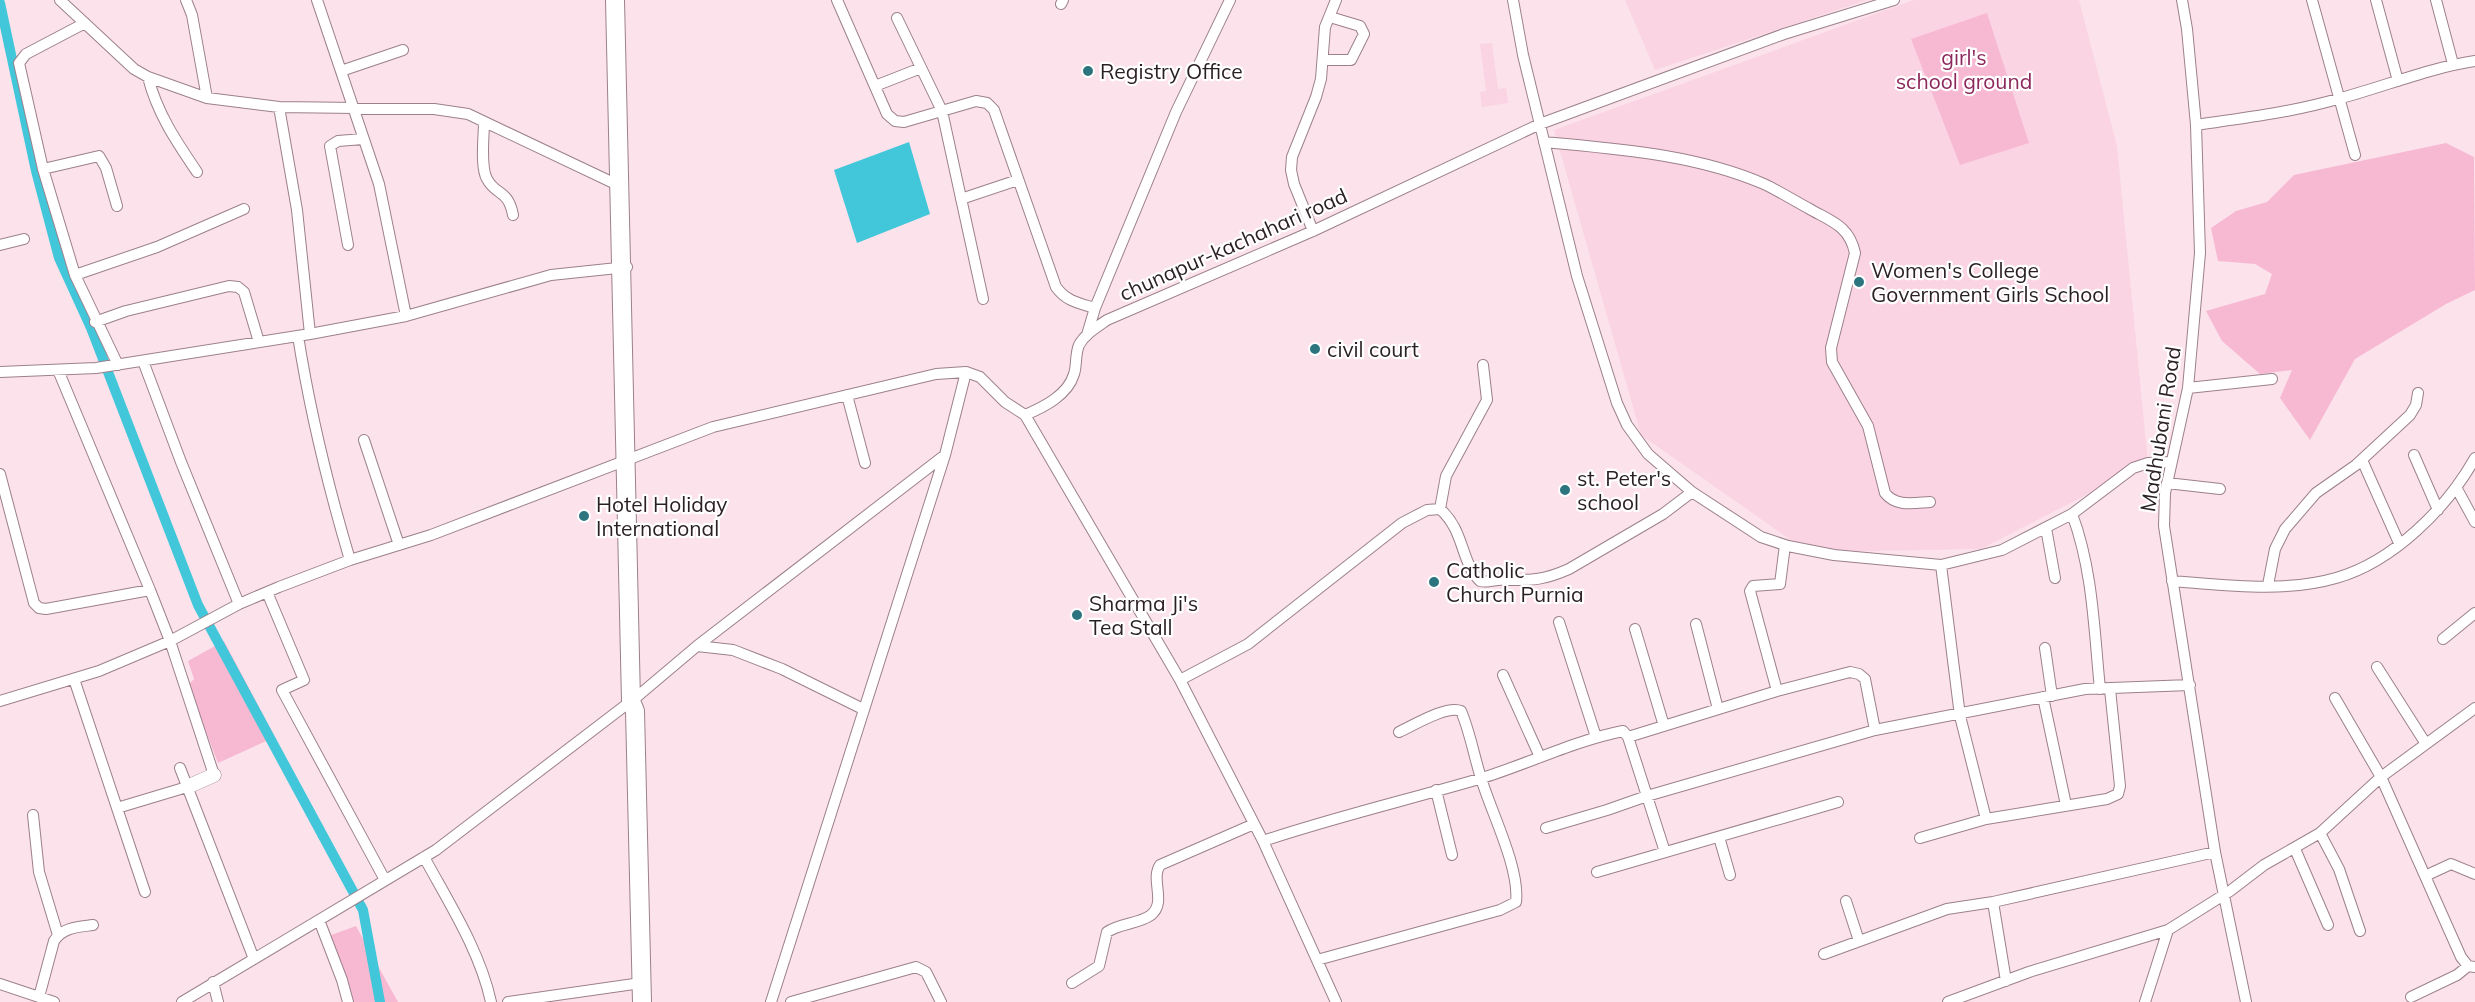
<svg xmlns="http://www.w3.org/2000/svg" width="2475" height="1002" font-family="Mulish,sans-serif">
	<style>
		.built { fill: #fbd4e3 }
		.green { fill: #f7b9d2 }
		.water { fill: #41c7d9 }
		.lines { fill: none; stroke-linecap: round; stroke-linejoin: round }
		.canal { stroke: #41c7d9; stroke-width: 10 }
		.minor-casing { stroke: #9c808b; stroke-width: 12 }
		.tertiary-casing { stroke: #9c808b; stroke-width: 15 }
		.trunk-casing { stroke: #9c808b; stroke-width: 20 }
		.minor { stroke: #fff; stroke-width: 10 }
		.tertiary { stroke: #fff; stroke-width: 14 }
		.trunk { stroke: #fff; stroke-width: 18 }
		.poi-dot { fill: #2c747e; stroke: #fff; stroke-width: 2 }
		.labels { text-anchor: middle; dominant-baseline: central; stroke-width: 4.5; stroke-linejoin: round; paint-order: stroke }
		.park-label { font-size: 21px; fill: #8d285c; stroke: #fff }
		.poi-label { font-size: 21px; fill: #2a1f24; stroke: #fff; text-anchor: start }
		.street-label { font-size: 21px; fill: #2a1f24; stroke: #fff }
	</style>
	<rect width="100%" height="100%" fill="#fbe2eb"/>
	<!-- built -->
	<path class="built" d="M1625 0H1867L1655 70Z
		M1914 0H2079L2117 146 2148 463 1981 549 1808 552 1641 435 1554 130Z
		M1492 43 1498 89 1506 88 1508 103 1482 107 1480 92 1486 91 1480 44Z"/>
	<!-- green -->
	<path class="green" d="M1987 13 2029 143 1960 165 1911 39Z
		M2446 143 2474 157 2475 290 2446 304 2355 359 2310 440 2280 398 2292 370 2260 374 2222 341 2206 311 2265 294 2272 274 2255 264 2218 261 2211 228 2236 211 2267 202 2294 175Z
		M224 641 275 737 218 763 188 685 194 679 188 661Z
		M356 926 398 1002H343L323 938Z"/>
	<!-- water -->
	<path class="water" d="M909 142 930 214 857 243 834 170Z"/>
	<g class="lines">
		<!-- canal -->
		<path class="canal" d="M0 3 36 171 59 258 91 328 198 605 363 910 380 1002"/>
		<!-- minor casing -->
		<g class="minor-casing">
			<path id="minor" d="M60 0 134 69 148 77 207 98 279 107 434 109 468 114 622 187
				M186 0 192 15 207 98
				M317 0 379 184 406 316
				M837 0 887 114 895 121 904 122 976 101 987 103 994 110 1056 287C1066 301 1078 303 1095 308
				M1513 0 1523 55 1577 276 1617 403 1627 425 1648 454 1692 492 1761 537 1788 546 1834 555 1941 565 2002 550 2072 514 2133 468 2148 463 2171 462
				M2182 0 2187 29 2196 125 2200 253 2188 388 2165 493 2164 526 2215 852 2246 1002
				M2312 0 2355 155
				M2376 0 2398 81
				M2436 0 2453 64
				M1061 4 1063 0
				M897 18 942 111 983 299
				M85 23 26 54 19 63 43 169 75 275 118 365
				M1323 60H1351L1364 34 1360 26 1330 17
				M341 71 403 50
				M148 77C157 113 176 141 197 172
				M875 86 921 68
				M279 107 297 210 310 334
				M484 122C484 136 480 167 487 179 496 196 508 189 513 215
				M2196 125C2244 118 2294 112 2341 98 2386 86 2429 68 2475 61
				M1544 142C1617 149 1695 154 1764 184 1779 191 1793 200 1808 208 1830 221 1849 225 1855 253L1831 348 1832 362 1868 426 1885 493C1896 507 1913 503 1930 502
				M43 169 99 156 106 168 117 206
				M961 199 1018 180
				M1313 231 1294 184 1291 170 1292 157 1316 97 1321 79 1325 27 1336 0
				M0 245 24 239
				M348 245 330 146 338 141 363 139
				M75 275 157 247 244 209
				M95 322 126 311 229 286 238 287 244 292 259 342
				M1087 335 1095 308 1176 112 1230 0
				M298 336C310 412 328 486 350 560
				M143 361 181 462 239 604
				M58 370 150 590 170 641 214 775
				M0 372 96 368 310 334 406 316 551 275 627 267
				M2188 388 2272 379
				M847 395 865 463
				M1025 415 1180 680 1263 841 1336 1002
				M364 440 399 545
				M2414 455 2438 510
				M2362 460 2399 543
				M0 474 34 603 39 608 46 609 150 590
				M2167 483 2220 489
				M2457 489 2475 522
				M1440 509 1446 476 1487 400 1483 365
				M2072 514C2093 570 2094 630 2100 689
				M2046 528 2055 578
				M1941 565 1960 716 1986 819
				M2172 581C2225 585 2284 593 2336 578 2393 562 2447 508 2475 458
				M2268 585 2275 549 2285 529 2316 493 2356 465 2410 415 2416 405 2418 393
				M267 592 304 680 282 690 385 880
				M1559 622 1596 737
				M1696 624 1718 709
				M1635 629 1664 726
				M2443 639 2475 613
				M697 646 733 650 782 669 863 709
				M2045 648 2052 696
				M2377 667 2426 744
				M1503 675 1540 757
				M74 679 145 892
				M1180 680 1248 644 1402 523 1427 510 1440 509C1465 531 1460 561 1480 581 1489 583 1496 579 1504 580 1531 580 1542 581 1569 569L1663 514 1692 492
				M1777 691 1750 591 1753 586 1780 584 1785 545
				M2043 697 2066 805
				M2335 698 2381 777 2461 957 2468 966 2475 967
				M0 701 99 671 170 641 239 604 279 587 350 560 431 535 713 427 936 374 966 372 980 377 1005 402 1025 415C1044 407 1068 395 1074 374 1077 365 1075 354 1079 345 1085 334 1097 327 1107 320L1313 231 1540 124 1784 34 1894 0
				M1628 737 1777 691 1850 672 1859 674 1865 679 1875 730
				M180 768 254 959
				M1436 790 1452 855
				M117 808 187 787
				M33 815 39 872 58 935
				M1546 828 1607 810 1647 796 1875 730 2085 689 2190 685
				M2320 833 2339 869 2360 931
				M1719 837 1730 875
				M1920 838 1986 819 2107 799 2118 794 2120 786 2110 689
				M1263 841C1335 817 1407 800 1479 779 1528 764 1573 741 1623 731L1628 737 1665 852
				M2295 849 2328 925
				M424 857C449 903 480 951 491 1002
				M1597 872 1838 802
				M2425 876 2451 864 2475 874
				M1846 901 1859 941
				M1993 902 2006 981
				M319 920 342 980 348 1002
				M1824 954 1947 909 1993 902 2215 852
				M1317 960 1500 910 1516 902C1520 868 1491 812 1481 778 1474 756 1470 732 1461 711 1447 705 1414 725 1399 732
				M213 982 218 1002
				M1072 983 1099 966 1107 932C1120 923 1139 924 1151 915 1167 902 1150 880 1160 865L1254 824
				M0 984 54 1002
				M39 997 54 941C63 927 78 927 93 925
				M2411 997 2457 975 2468 966
				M182 1002 436 850 639 695 697 646 945 455
				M508 1002 641 983
				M771 1002 945 455 966 372
				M791 1002 916 967 926 972 941 1002
				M1948 1002 2029 972 2168 930 2230 891 2264 865 2320 833 2381 777 2475 708
				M2145 1002 2168 930"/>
		</g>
		<!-- tertiary casing -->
		<g class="tertiary-casing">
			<path id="tertiary" d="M187 787 214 775"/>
		</g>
		<!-- trunk casing -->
		<g class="trunk-casing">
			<path id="trunk" d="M615 0 631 701 635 711 642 1002"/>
		</g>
		<!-- minor -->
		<use href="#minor" class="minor"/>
		<!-- tertiary -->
		<use href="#tertiary" class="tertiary"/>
		<!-- trunk -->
		<use href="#trunk" class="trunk"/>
	</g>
	<!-- markers -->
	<g class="poi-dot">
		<circle cx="1088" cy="71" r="6"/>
		<circle cx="1859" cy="282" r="6"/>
		<circle cx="1315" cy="349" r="6"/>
		<circle cx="1565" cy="490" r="6"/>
		<circle cx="584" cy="516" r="6"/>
		<circle cx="1434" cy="582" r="6"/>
		<circle cx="1077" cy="615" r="6"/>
	</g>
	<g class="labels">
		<!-- park labels -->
		<g class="park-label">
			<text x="1964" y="57">girl's<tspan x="1964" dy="24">school ground</tspan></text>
		</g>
		<!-- poi labels -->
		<g class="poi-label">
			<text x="1100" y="71">Registry Office</text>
			<text x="1871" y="270">Women's College<tspan x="1871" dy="24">Government Girls School</tspan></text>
			<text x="1327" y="349">civil court</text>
			<text x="1577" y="478">st. Peter's<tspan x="1577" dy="24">school</tspan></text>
			<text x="596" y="504">Hotel Holiday<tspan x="596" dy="24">International</tspan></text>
			<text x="1446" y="570">Catholic<tspan x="1446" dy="24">Church Purnia</tspan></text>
			<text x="1089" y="603">Sharma Ji's<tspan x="1089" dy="24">Tea Stall</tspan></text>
		</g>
		<!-- street labels -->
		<g class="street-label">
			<text transform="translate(1233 244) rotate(-24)">chunapur-kachahari road</text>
			<text transform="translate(2160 429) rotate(-81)">Madhubani Road</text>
		</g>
	</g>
</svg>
